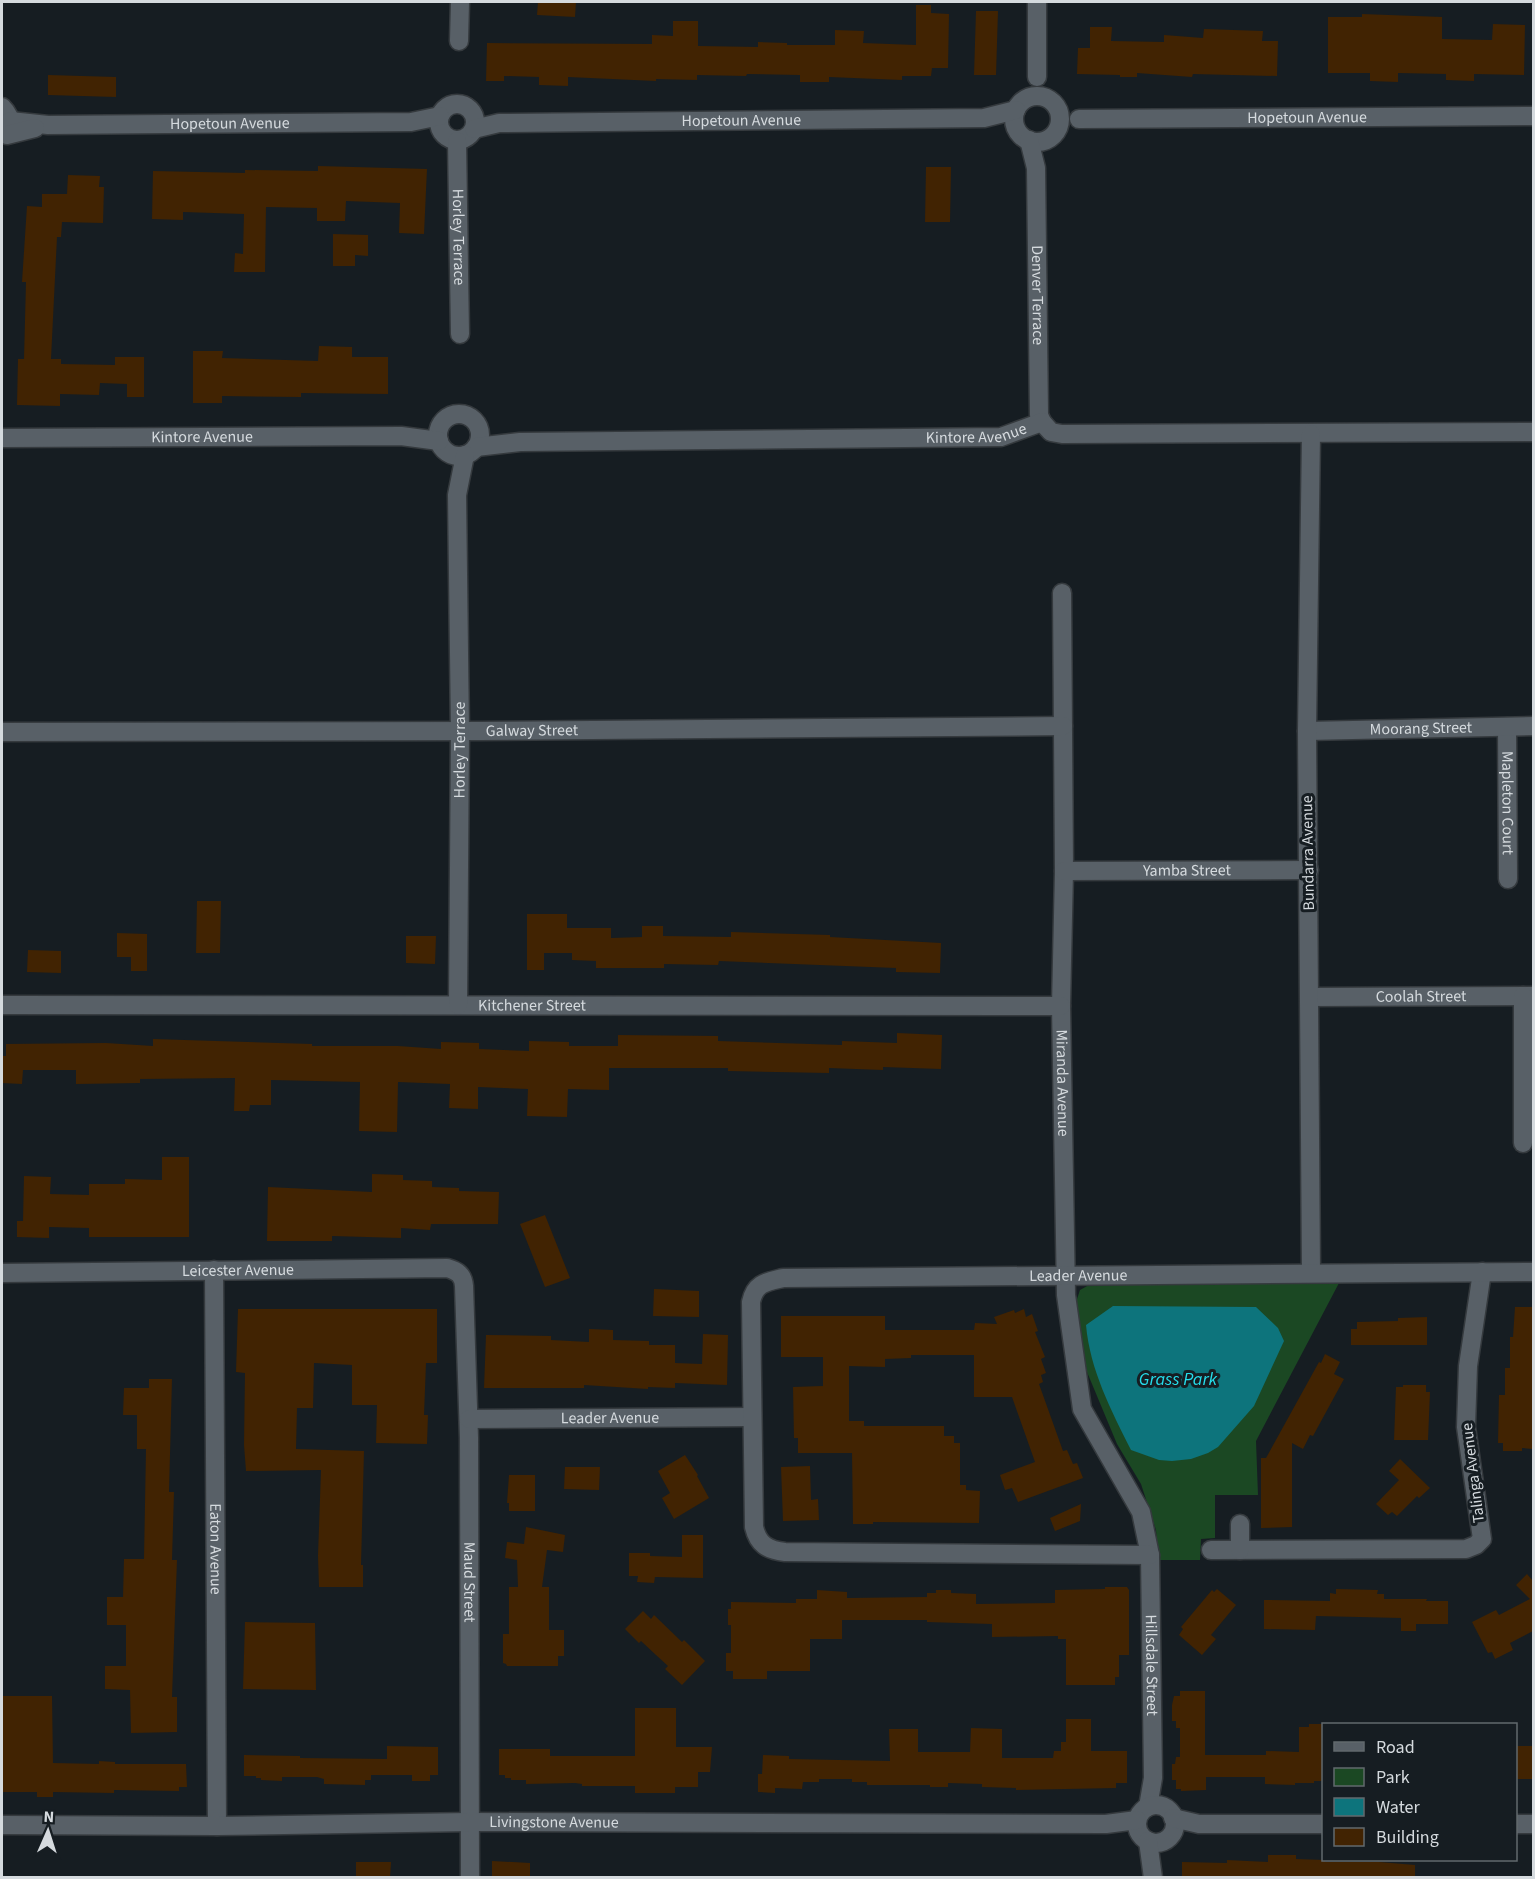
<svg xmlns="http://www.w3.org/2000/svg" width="1535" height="1879" font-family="'Source Sans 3',sans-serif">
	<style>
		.green { fill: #1b4823 }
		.water { fill: #0d747c }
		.building { fill: #412302 }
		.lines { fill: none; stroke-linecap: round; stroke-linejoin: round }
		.street-casing { stroke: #353a3e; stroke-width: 21 }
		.street { stroke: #586067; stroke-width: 18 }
		.labels { text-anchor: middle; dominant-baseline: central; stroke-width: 6; stroke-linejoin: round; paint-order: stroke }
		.street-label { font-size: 16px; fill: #d5dade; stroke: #161d22 }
		.water-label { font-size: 18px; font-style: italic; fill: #25deec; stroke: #161d22 }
	</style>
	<rect width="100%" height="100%" fill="#161d22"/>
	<!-- green -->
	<path class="green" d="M1339 1283 1256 1441 1258 1495H1215V1538L1201 1539 1200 1560H1158L1156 1530 1141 1484 1117 1444 1087 1372 1076 1302 1080 1290 1089 1285Z"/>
	<!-- water -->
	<path class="water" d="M1113 1306 1256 1307 1278 1328 1284 1341 1254 1406 1218 1447 1208 1453 1191 1459 1172 1461 1159 1460 1131 1450C1111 1410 1090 1370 1086 1325Z"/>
	<!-- building -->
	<path class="building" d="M538 2H576L575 17 537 15Z
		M916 5H931V13L949 14 948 68H932L931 76H902V80L829 77V82H800V75L747 74 746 76 697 75V80L656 79V81L568 77V86L539 85V77L504 76V81H486L487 43 652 44V35L673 36V21H698V46L758 47V42L787 43V45H835V30L864 31 863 43 916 45Z
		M976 11H998L996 75H974Z
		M1362 14 1442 17V39L1492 40 1493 24 1525 25 1524 75 1474 74V81L1446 80V74L1398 73V82L1370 81V73H1328V17H1362Z
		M1090 27H1112L1111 41 1164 42V35L1203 38 1204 29 1263 31 1262 41H1278L1277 76 1193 74 1192 77 1137 73V77H1120V75L1077 74 1078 48H1090Z
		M48 75 116 77V97L48 95Z
		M318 166 427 169 424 234 399 233 400 203 346 201 345 221H317V208L266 207 265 272H234L235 253 243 254 244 214 183 212V220L152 219 153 171 245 173V170L318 171Z
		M926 167H951L950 222H925Z
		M68 175 100 176 99 187H104L103 223 62 222 61 237H57L51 359H61V364L115 365V357H144V397H127V384L100 383 99 395 60 394V406L17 405 18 359H24L26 282H22L27 206 42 207V194H67Z
		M333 234 368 235V256L355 255V266H333Z
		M319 346 352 347V357H388V394L301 393V397L222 396V403H193V351H223L222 358 318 361Z
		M197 901H221L220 953H196Z
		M527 914H567V928H611V938L642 937V926H663V936L731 937V932L830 935V937L941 943 940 973 896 972V968L719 961 718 965 664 964V968H596V961L572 960V953H544V970H527Z
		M117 933 147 934V971H131V957H117Z
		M406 936H436L435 964 406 963Z
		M28 950 61 951V973L27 972Z
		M897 1033 942 1035 941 1069 883 1067V1070L829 1068V1073L728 1071V1068H609V1090L568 1089 567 1117 527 1116 528 1089 478 1087V1109L449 1108 450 1084 398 1082 397 1132 359 1131 360 1082 271 1080V1105H250L249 1111H234L235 1078 140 1079V1083L76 1084V1070H23L22 1084 2 1083V1056H6V1044L106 1043 153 1046V1039L312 1044V1046H398L441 1049V1042L479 1043V1049L529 1051V1041L569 1042V1046H618V1035L718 1036V1041L842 1045V1041L897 1043Z
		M162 1157H189V1237H89V1228L49 1227V1238L17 1237V1221H23L24 1176 51 1177 50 1194 89 1195V1184H125V1179L162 1180Z
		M372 1174 403 1175V1180L432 1181V1187L459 1188V1191L499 1192 498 1224H431L430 1230 401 1228V1238L332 1236V1241H267L268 1187 372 1192Z
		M545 1215 570 1278 545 1287 520 1224Z
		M654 1289 699 1291V1317L653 1316Z
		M1515 1307H1533V1449L1522 1448V1451H1503V1443H1498L1499 1395H1505V1368H1510V1337H1513Z
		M238 1309H437V1363H426L424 1415H428L427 1444 376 1443 377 1405H352V1365L314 1363 313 1408H297L296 1449 364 1451 361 1565H363V1587H319L318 1556 321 1470 246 1471 244 1445 245 1373 236 1372Z
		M1024 1309 1026 1317 1032 1314 1038 1331 1035 1332 1045 1357 1041 1359 1046 1373 1041 1375 1043 1382 1039 1384 1063 1451 1067 1450 1073 1464 1077 1463 1083 1478 1018 1502 1012 1488 1005 1490 1000 1475 1035 1462 1012 1397H974V1355H911V1358L885 1359V1367L849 1366V1421H864V1426H944V1436H954V1443H960V1485H966V1490L980 1491 979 1523 873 1522V1524H853L852 1453H798V1438H794L793 1387 823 1386V1357H781V1316H885V1330H974L975 1323 997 1324 994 1317 1014 1310 1015 1313Z
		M1427 1317V1345H1351V1329H1357V1322L1398 1321V1318Z
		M589 1329 613 1330V1340L649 1341V1345H675V1363L702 1364 703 1334 728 1335 727 1385 675 1383V1388L648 1387V1389L584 1385V1388H484L486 1335 551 1336V1340L589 1342Z
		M1325 1354 1340 1362 1334 1374 1344 1379 1313 1436 1310 1435 1303 1449 1292 1443V1527L1261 1528V1458H1266L1319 1362 1321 1363Z
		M149 1379H172L169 1492H174L172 1560H177L172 1697H177V1732L131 1733 130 1690 105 1689V1666H126V1625H107V1597H123L124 1559H144L146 1449H137V1415H123L124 1388H149Z
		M1403 1385H1426V1392H1430L1428 1440H1394L1396 1387H1403Z
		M685 1455 698 1475 697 1476 709 1498 674 1519 662 1498 670 1493 658 1471Z
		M1400 1459 1430 1488 1419 1498 1417 1496 1397 1516 1392 1512 1388 1515 1376 1504 1399 1480 1389 1471Z
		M810 1466 811 1500 818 1499 819 1520 783 1521 781 1467Z
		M565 1467H600L599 1490 564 1489Z
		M509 1475H535V1511H509V1503H507Z
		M1081 1504 1080 1521 1055 1531 1050 1518Z
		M526 1527 565 1535 563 1552 547 1550 542 1587H549V1630H564V1656H558V1666H507L506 1664 503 1663V1634H509V1587H518L517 1560 505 1558 507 1542 524 1544Z
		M682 1535H703V1578L655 1577 654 1583 637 1582 638 1576H629V1553H650V1556L682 1557Z
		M1527 1574 1533 1581V1631L1510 1643 1513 1650 1495 1659 1492 1652 1488 1653 1472 1622 1496 1610 1499 1615 1530 1599 1516 1585Z
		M1105 1587H1127L1129 1590V1655H1119V1677H1115V1685H1066V1639H1058V1636L992 1637V1624L927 1622V1620H842V1639H810V1671H767V1679H733V1671H726V1653H731V1625H728V1609H731V1602L796 1603V1599H817V1590L847 1592V1598L927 1597V1593H936V1590H951V1593L976 1594V1604L1055 1603V1590L1105 1589Z
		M1217 1589 1236 1605 1211 1635 1216 1639 1202 1655 1179 1635 1183 1629 1181 1627 1212 1590 1214 1592Z
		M1336 1589 1378 1590 1377 1594H1384V1599H1427L1426 1601H1448V1624H1416V1631H1401V1618L1316 1616 1315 1630 1264 1629V1600L1330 1601V1593L1336 1594Z
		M643 1611 651 1619 654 1615 682 1642 684 1640 705 1661 682 1685 665 1669 668 1666 656 1655 641 1641 639 1643 625 1629Z
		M245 1622 315 1623 316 1690 243 1689Z
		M1180 1691H1205V1755H1266V1751L1299 1752V1727H1309V1724H1323V1781H1314V1783H1295V1785L1265 1784V1777H1206V1790L1181 1791V1789H1176V1780H1172V1764H1175L1176 1757H1180V1728H1176V1721H1172V1705L1174 1696H1180Z
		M3 1696H52L53 1763 99 1764V1761L115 1762V1764H186L187 1787H179V1791L114 1790V1793L53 1792V1797H37V1792H2Z
		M635 1708H676V1747H712L710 1772H698V1787H675V1793H635V1786H582V1784L575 1783 526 1784V1780H511V1778H505V1775H499V1749H550V1756H635Z
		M1066 1719H1091V1751H1127V1783H1116V1788L1016 1790V1788L982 1787V1784L948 1783V1787H930V1785H867V1782H852V1779H819V1782H803L802 1789 775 1788V1793L758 1792V1774H762L763 1755 789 1756V1759L890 1761 889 1729H918V1752H970L971 1728 1002 1729V1758H1053L1054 1751H1061V1742H1066Z
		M387 1746 438 1747V1775H430V1781H412V1775H371V1780H365V1785L324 1784V1779L317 1777H282V1781L261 1780V1778H256V1776H244V1755L300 1756V1758L387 1759Z
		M1515 1746H1533V1779H1515Z
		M1268 1855H1296V1859L1325 1860V1862H1379L1415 1865V1878H1182V1862L1227 1863V1860L1268 1862Z
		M492 1861 530 1863V1878H492Z
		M356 1862H391L390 1878H356Z"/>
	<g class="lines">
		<!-- street casing -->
		<g class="street-casing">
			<g id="street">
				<path d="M1037 2V77"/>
				<path d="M459 41 460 2"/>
				<circle cx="1037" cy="119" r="23"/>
				<circle cx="457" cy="122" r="18"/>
				<path d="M2 107C9 114 12 122 8 132"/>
				<path id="s1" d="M1079 119 1534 116"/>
				<path id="s2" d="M10 121 48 125 411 122 440 116"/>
				<path id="s3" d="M474 129 499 123 984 118 1016 110"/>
				<path d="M7 135 35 128"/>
				<path id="s4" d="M1029 140 1036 168 1039 415 1042 422"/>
				<path id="s5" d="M457 141 460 334"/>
				<circle cx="459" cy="435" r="21"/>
				<path id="s6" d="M2 438 401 436 439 441"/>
				<path id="s7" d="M476 447 520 442 1001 437 1042 422 1051 432 1062 434 1534 432"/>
				<path id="s8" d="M1062 593 1064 871 1061 1006 1066 1295 1082 1409 1141 1512 1150 1555 1153 1778 1148 1807"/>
				<path id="s9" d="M1507 727 1508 879"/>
				<path id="s10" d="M1307 731 1534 726"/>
				<path id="s11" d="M2 732 480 731 1063 726"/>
				<path id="s12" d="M1064 871 1309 870"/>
				<path id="s13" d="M1310 997 1534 996"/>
				<path id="s14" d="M2 1005 1061 1006"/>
				<path id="s15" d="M458 1005 460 731 457 495 465 455"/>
				<path d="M1523 1143V996"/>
				<path id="s16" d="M214 1270 217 1826"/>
				<path id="s17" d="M2 1273 447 1268C458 1271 463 1275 464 1286L469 1438 470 1878"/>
				<path d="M1311 1273 1307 731 1311 434"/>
				<path id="s18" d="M469 1419 752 1417"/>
				<path d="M1211 1550 1466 1549 1476 1545 1482 1539 1466 1427 1468 1366 1482 1272"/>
				<path d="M1240 1550V1524"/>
				<path id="s19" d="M1150 1555 785 1552C767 1550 758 1544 754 1527L751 1302C755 1283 766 1282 783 1278L1534 1272"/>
				<circle cx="1156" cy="1824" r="19"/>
				<path d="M1173 1818 1199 1824H1324"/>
				<path d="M1516 1824H1534"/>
				<path id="s20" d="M2 1825 217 1826 470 1822 1106 1824 1137 1820"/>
				<path d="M1148 1841 1153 1878"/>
			</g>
		</g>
		<!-- street -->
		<use href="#street" class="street"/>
	</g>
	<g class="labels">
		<!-- street labels -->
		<g class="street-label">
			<text stroke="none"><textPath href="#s1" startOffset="228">Hopetoun Avenue</textPath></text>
			<text stroke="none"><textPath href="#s3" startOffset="268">Hopetoun Avenue</textPath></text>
			<text stroke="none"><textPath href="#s2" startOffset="220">Hopetoun Avenue</textPath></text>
			<text stroke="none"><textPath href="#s5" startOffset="96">Horley Terrace</textPath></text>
			<text stroke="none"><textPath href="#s4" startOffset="156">Denver Terrace</textPath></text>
			<text stroke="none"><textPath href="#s7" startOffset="501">Kintore Avenue</textPath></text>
			<text stroke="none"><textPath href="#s6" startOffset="200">Kintore Avenue</textPath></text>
			<text stroke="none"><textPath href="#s10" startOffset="114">Moorang Street</textPath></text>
			<text stroke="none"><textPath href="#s11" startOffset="530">Galway Street</textPath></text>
			<text stroke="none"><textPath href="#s15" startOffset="255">Horley Terrace</textPath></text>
			<text stroke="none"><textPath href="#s9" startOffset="76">Mapleton Court</textPath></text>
			<text transform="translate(1308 853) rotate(-91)">Bundarra Avenue</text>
			<text stroke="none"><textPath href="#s12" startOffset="123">Yamba Street</textPath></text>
			<text stroke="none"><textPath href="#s13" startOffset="111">Coolah Street</textPath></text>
			<text stroke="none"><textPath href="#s14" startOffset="530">Kitchener Street</textPath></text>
			<text stroke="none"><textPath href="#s8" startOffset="490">Miranda Avenue</textPath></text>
			<text stroke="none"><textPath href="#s17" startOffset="236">Leicester Avenue</textPath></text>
			<text stroke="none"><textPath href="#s19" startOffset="972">Leader Avenue</textPath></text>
			<text stroke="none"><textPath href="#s18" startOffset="141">Leader Avenue</textPath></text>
			<text transform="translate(1473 1473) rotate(-97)">Talinga Avenue</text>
			<text stroke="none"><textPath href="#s16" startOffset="279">Eaton Avenue</textPath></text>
			<text stroke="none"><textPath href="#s17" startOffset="768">Maud Street</textPath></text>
			<text stroke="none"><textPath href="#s8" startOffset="1090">Hillsdale Street</textPath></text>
			<text stroke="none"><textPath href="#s20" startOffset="552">Livingstone Avenue</textPath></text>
		</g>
		<!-- water labels -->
		<g class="water-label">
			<text x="1178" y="1379">Grass Park</text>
		</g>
	</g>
	<!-- border -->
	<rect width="1535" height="1879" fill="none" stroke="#d5dade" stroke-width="6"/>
	<!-- legend -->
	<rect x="1322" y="1723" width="195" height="138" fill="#161d22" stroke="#62696d" stroke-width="1.5"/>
	<rect x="1334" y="1742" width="30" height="9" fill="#586067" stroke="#62696d" stroke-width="1.5"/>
	<text x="1376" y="1753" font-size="18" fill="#d5dade">Road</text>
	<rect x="1334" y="1768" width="30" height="18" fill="#1b4823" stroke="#62696d" stroke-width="1.5"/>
	<text x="1376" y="1783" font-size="18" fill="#d5dade">Park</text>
	<rect x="1334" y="1798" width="30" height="18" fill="#0d747c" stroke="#62696d" stroke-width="1.5"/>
	<text x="1376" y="1813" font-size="18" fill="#d5dade">Water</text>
	<rect x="1334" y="1828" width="30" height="18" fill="#412302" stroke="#62696d" stroke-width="1.5"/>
	<text x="1376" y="1843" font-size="18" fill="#d5dade">Building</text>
	<!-- north arrow -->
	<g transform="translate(48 1831) rotate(3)" stroke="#161d22" stroke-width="4.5" paint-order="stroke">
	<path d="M0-4.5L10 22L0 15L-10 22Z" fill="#d5dade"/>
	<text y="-9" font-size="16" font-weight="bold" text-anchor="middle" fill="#d5dade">N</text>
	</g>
</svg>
